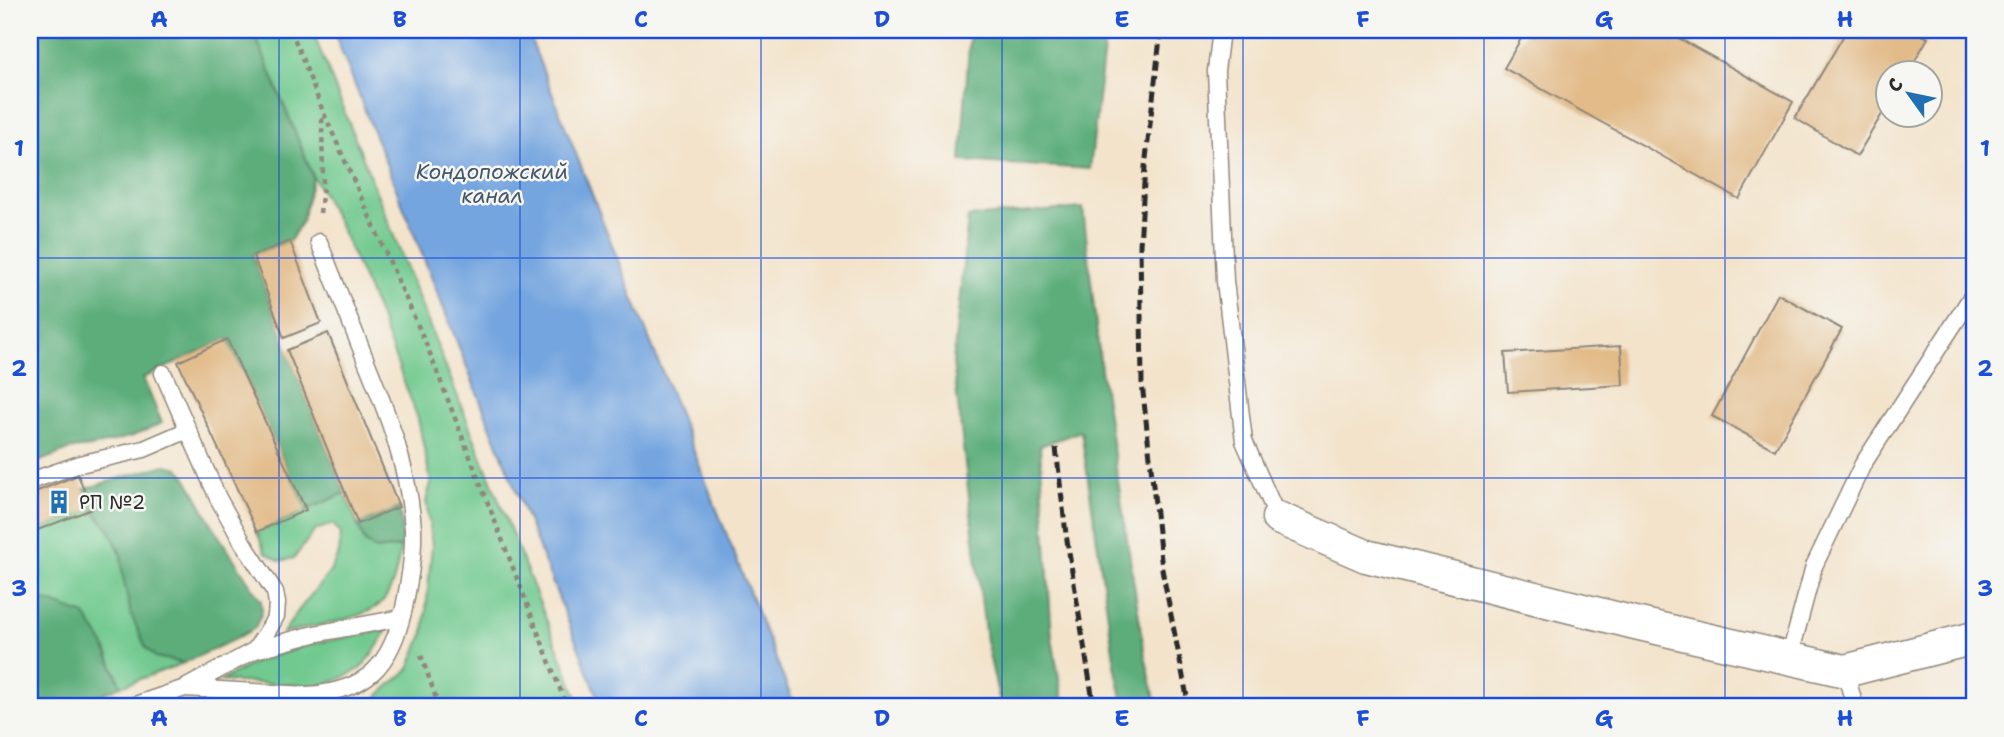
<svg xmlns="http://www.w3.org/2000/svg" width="2004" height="737" font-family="'Shantell Sans',sans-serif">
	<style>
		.green { fill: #71c98f; stroke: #4e7a5d; stroke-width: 2 }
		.forest { fill: #5cad7a; stroke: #446c52; stroke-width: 2 }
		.water { fill: #75a5df; stroke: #506885; stroke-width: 2 }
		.building { fill: #e2bb89 }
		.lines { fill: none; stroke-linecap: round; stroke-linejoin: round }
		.lane-casing { stroke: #8f877b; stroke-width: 19 }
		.street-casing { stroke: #8f877b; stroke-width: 35 }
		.path { stroke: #8f877b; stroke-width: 4.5; stroke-dasharray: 5 5; stroke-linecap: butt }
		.lane { stroke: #fff; stroke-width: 16 }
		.street { stroke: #fff; stroke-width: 32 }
		.rail { stroke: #2b2b2b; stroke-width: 5; stroke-dasharray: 10 5; stroke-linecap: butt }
		.grid { fill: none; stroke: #1d4ed8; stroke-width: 2; stroke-opacity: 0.55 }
		.labels { text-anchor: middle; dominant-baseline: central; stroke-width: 5; stroke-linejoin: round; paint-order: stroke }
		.poi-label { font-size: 19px; fill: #2b2b2b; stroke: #f6f6f2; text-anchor: start }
		.water-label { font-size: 21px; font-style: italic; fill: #45566a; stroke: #f6f6f2 }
		.neatline { fill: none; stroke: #1d4ed8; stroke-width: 2.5 }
		.grid-label { font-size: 23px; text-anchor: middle; font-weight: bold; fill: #1d4ed8 }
	</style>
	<rect width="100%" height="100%" fill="#f6f6f2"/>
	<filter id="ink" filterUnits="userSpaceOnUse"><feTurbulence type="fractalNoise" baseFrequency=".0143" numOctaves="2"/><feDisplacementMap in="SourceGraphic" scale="14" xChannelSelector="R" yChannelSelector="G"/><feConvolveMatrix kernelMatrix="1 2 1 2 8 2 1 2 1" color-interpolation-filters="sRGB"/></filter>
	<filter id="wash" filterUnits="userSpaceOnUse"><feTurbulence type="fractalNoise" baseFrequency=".00686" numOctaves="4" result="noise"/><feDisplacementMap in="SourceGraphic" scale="28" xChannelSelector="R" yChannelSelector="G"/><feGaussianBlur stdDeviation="1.57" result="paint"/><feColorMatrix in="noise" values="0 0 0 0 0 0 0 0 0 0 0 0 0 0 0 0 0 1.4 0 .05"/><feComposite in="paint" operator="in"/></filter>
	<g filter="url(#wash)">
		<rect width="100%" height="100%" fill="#f3e3cb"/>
		<!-- green -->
		<path class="green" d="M253 30H312L581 707H365L409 669 424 632 432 545 426 501 431 483 418 419 377 310 339 224 313 176Z
			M345 493 364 541 375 550 401 547C397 565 395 589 381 603 365 619 308 627 283 633L298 611 330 572 339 552 341 534 333 524 315 530 294 558 280 561 265 552 257 532Z
			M92 509 109 529 121 554 123 577 155 657 184 663 121 686 104 645 85 615 30 595V533Z
			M387 630 372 655 360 669 338 680 317 686 220 681 257 661 311 644Z"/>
		<!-- forest -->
		<path class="forest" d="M30 30H253L313 176 302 221 290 241 253 255 284 338 287 350 345 493 306 510 227 339 143 378 162 423 133 436 91 447 71 449 30 465Z
			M970 30H1106L1090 169 961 161Z
			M1083 208 1101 370 1145 656 1157 707H1124L1115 665 1081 431 1040 446 1052 638 1064 707H1001L986 641 953 362 968 217Z
			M165 465 179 468 190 484 217 533 261 601 262 612 255 628 235 639 184 663 155 657 146 648 131 615 123 577 121 554 109 529 92 509 84 489Z
			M399 507 402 527 401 547 375 550 364 541 358 524Z
			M30 595 85 615 104 645 121 686 72 707H30Z"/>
		<!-- water -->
		<path class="water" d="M333 30H527L795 707H602Z"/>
		<g id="blocks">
			<!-- building -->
			<path class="building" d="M1526 30H1664L1793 102 1739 199 1504 68Z
				M1847 30H1913L1928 38 1907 74H1888V104L1857 156 1795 118Z
				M290 241 321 323 284 338 253 255Z
				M1778 294 1842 329 1775 450 1712 416Z
				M328 333 399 507 358 524 287 350Z
				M227 339 306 510 257 532 178 362Z
				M1621 346 1623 385 1508 392 1505 353Z
				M78 475 92 509 30 533V494Z"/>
		</g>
	</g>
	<g filter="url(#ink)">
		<use href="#blocks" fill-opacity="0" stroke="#8f877b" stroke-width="2"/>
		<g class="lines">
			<!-- lane casing -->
			<g class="lane-casing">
				<path id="lane" d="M1221 30 1216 71 1225 281 1244 441 1278 518
					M30 481 80 464 144 449 188 430
					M255 650 314 634 401 618
					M1789 659 1814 566 1863 464 1974 293
					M1845 671 1855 707
					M185 688 307 695C367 691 391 666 404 608 409 582 414 555 413 529 409 468 387 412 364 356 349 318 334 280 319 242
					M129 707 185 688 255 650 270 627 276 616 277 603 275 592 243 543 218 498 163 373"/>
			</g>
			<!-- street casing -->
			<g class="street-casing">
				<path id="street" d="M1278 518 1366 556 1635 623 1845 671 1974 638"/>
			</g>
			<!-- path -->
			<path class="path" d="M291 30 322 109 427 346 567 707
				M320 213 323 186 322 114
				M421 655 439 707"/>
			<!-- lane -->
			<use href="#lane" class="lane"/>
			<!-- street -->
			<use href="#street" class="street"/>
			<!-- rail -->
			<path class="rail" d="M1161 30 1145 167 1140 245 1142 383 1162 569 1189 707
				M1056 448 1066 534 1094 707"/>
		</g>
	</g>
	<!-- grid -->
	<path class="grid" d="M279 30V707M520 30V707M761 30V707M1002 30V707M1243 30V707M1484 30V707M1725 30V707M30 258H1974M30 478H1974"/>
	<!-- icons -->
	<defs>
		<g id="building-bare" transform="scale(1.89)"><path d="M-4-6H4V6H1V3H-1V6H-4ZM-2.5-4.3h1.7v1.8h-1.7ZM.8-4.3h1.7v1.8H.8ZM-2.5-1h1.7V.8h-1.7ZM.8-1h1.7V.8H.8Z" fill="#1f6fb2" stroke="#f6f6f2" stroke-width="2.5" paint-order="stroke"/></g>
	</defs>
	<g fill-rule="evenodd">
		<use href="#building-bare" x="59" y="502"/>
	</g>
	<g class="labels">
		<!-- poi labels -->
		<g class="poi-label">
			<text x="79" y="502">РП №2</text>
		</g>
		<!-- water labels -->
		<g class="water-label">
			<text x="492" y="172">Кондопожский<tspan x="492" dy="24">канал</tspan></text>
		</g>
	</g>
	<!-- margin -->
	<rect width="2004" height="737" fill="none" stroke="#f6f6f2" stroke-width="77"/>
	<!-- north arrow -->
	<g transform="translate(1909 94) rotate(303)"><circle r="33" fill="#f6f6f2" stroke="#a5a5a2" stroke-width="2"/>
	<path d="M0-5L12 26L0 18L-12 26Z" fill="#1f6fb2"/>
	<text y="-10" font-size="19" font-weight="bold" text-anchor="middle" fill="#2b2b2b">С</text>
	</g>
	<rect x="38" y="38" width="1928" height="660" class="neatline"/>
	<g class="grid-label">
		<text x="159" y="27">A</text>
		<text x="400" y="27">B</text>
		<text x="641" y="27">C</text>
		<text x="882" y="27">D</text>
		<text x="1122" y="27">E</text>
		<text x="1363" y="27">F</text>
		<text x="1604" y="27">G</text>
		<text x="1845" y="27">H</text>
		<text x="19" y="156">1</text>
		<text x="1985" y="156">1</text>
		<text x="19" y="376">2</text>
		<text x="1985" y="376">2</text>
		<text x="19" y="596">3</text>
		<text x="1985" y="596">3</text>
		<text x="159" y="726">A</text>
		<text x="400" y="726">B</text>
		<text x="641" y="726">C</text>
		<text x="882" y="726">D</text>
		<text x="1122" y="726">E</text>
		<text x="1363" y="726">F</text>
		<text x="1604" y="726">G</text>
		<text x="1845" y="726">H</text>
	</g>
</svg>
